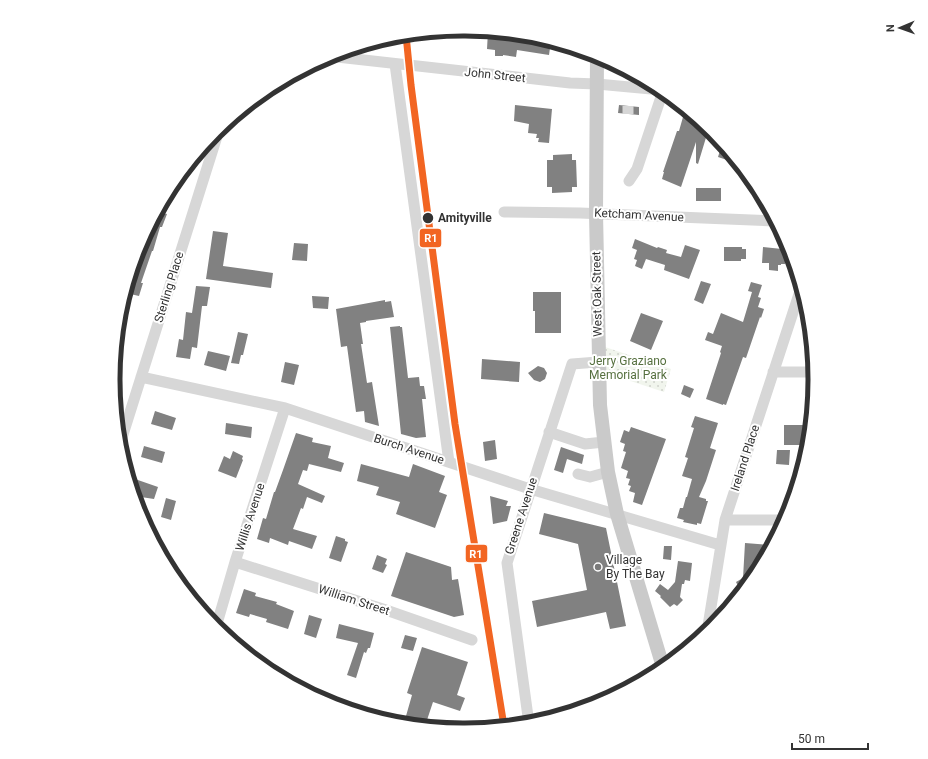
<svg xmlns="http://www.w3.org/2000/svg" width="928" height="759" font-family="Roboto,sans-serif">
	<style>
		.park { fill: url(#park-dots) }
		.building { fill: #818181 }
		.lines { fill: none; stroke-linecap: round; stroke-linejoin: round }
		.minor-tunnel { stroke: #d6d6d6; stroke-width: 11; stroke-dasharray: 11 5.5; stroke-linecap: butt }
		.minor { stroke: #d7d7d7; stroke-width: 11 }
		.major { stroke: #cacaca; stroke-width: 14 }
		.rail-1-casing { stroke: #fff; stroke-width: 10 }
		.rail-1 { stroke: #f26522; stroke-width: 7 }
		.stop-dot { fill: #333; stroke: #fff; stroke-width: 1.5 }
		.poi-dot { fill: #7a7a7a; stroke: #fff; stroke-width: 1.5 }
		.labels { text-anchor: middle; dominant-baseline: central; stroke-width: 4; stroke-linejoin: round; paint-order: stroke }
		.street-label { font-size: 12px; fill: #333; stroke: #fff }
		.stop-label { font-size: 12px; font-weight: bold; fill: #333; stroke: #fff; text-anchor: start }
		.park-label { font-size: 12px; fill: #56703f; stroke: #fff }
		.poi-label { font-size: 12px; fill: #333; stroke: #fff; text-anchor: start }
		.rim { fill: none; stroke: #333; stroke-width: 5 }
		.line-badge { stroke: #fff; stroke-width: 1.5 }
		.badge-label { font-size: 11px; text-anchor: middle; font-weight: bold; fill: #fff }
	</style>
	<defs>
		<pattern id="park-dots" width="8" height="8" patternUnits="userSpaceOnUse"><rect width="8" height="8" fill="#f1f5ed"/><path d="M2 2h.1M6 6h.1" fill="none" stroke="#cfd2cc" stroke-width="1.8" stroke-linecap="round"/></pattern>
	</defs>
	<rect width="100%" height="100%" fill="#fff"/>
	<!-- park -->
	<path class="park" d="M605 347 671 369 664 392 606 373Z"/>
	<!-- building -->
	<path class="building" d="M488 31 533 36 551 41 549 55 517 50 516 57 503 55V56H495V50L487 49Z
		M515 105 552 109 549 143 538 142 539 138H536L537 134 528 133 529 124 514 121Z
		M619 105 639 107V115L618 113Z
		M685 110 708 129V131L698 164 696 163V142L681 187 662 179 664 172H663L677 131H679Z
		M722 144 729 153 739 164 718 157Z
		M572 154V160H576L577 187H572V192L552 193V187H547V160H553V155Z
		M696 188H721V201H696Z
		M162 204 165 205 163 213 167 214 162 227H160L153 251H152L141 283H143L139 296 126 293 140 245Z
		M213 231 228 233 223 266 273 273 271 288 206 279Z
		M635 239 657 248 658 247 667 250 666 253 681 257 685 245 700 250 689 279 664 270 665 265 646 259 642 269 635 266 637 260 634 259 637 250 632 248Z
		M294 243 308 244 307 261 292 260Z
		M724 247H742V249H746V259H741V261H724Z
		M763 247 782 249V251L786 252 785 264H781V265H778V271L769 270V263H762Z
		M701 281 711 284 703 304 694 300Z
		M751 282 762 285 758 297 761 298 758 307 764 309 761 318 760 317 746 358 743 357 726 405 723 404V405L706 399 721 353 720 352 722 346 705 340 708 332 713 334 721 313 743 322 752 292 748 291Z
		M196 286 210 287 207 306H202L197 348 192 347 190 359 176 357 179 339 183 340 186 312 192 313Z
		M533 292H561V333H535V311H533Z
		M312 296 329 297 328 309 313 308Z
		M385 300V302L391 301 394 317 366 321V322L360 323 363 344H361L367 383 372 382 379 426 365 422 364 411 356 412 347 346 341 347 336 309Z
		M641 313 663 321 651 350 630 341Z
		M400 326V327H402L408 378 419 377 420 386H424L426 399H422L426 437 416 438 401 434 390 327Z
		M238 332 248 334 243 355H241L239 364 231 363Z
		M208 351 230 356 226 371 204 365Z
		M482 359 520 362 519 382 481 379Z
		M285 362 299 365 294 385 281 382Z
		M538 366 544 368 547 373 545 379 540 382 534 380 528 373Z
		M684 385 694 389 690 398 681 394Z
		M155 411 176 418 172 430 151 424Z
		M695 416 718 423 710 448 716 450 706 481 699 497 706 499V501H708L701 524 697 523V525L683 522 684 520 677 518 680 508H683L686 497H687L692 479 682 476 688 458 685 457 694 428 691 427Z
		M226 423 252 427 251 438 225 434Z
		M784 425H807L806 445H784Z
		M631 427 666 439 642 505 633 502 635 493 629 491 631 486 628 485 630 479 626 478 628 471 621 468 626 452 623 451 625 444 620 442 624 430 629 432Z
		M296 433 313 438 312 442 331 446 328 458 344 463 341 472 309 464 307 471 303 470 298 484 325 496 322 503 307 497 303 509 301 508 293 529 317 536 312 549 289 541 288 545 270 538 269 543 257 539 263 518 266 519 274 492H275L283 470Z
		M495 440 497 459 485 461 483 442Z
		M144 446 165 452 162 463 141 457Z
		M561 447 584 455 582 464 567 459 563 473 554 470Z
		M777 450H790L789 465 776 464Z
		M233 451 243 456 242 459 243 460 236 478 218 471 224 456 230 459Z
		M361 464 409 477 413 464 445 476 439 492 447 495 435 528 396 514 400 502 376 495 379 487 357 481Z
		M135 479 158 487 154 499 141 497 134 493 133 489Z
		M490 496 508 501 506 506H511L507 521 493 524Z
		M166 498 176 501 171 520 161 517Z
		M544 513 606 528 626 626 610 629 606 612 537 627 532 601 587 590 578 544 539 534Z
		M336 536 345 539V541L348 542 341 562 329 558Z
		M745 543 771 545 755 574 741 592 736 582 743 578Z
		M664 546H672L671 560 663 559Z
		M406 552 451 567 452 580 458 579 464 615 454 617 391 596Z
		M377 555 387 559 385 564 387 565 383 573 372 569Z
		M678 561 692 563 690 581 685 580 684 584H682L680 597 683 600 677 606 674 604 670 607 660 597 661 596 655 591 660 584 668 590 675 582Z
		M244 589 256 593 255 596 277 602 276 604 294 611 288 629 266 622 267 619 250 614 249 617 236 613Z
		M309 615 322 619 316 638 304 634Z
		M339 624 374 633 370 648H368L366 653 364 652 356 678 347 675 358 643 336 638Z
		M405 635 417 638 413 651 401 648Z
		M422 647 468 662 457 695 465 698 460 711 433 702 425 726 409 721 410 718 406 716 412 695 407 693Z"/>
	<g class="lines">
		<!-- minor-tunnel -->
		<path class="minor-tunnel" d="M628 114V106"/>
		<!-- minor -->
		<path class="minor" d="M328 56 570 83 597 84 662 90
			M395 64 449 462
			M629 181 637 169 663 91
			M504 212 580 213 775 221
			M773 372H814
			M141 377 285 408 530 489 720 545
			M549 432 585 444 604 442
			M120 444 219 130
			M578 474 590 477 608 472
			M725 520H784
			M235 562 386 610 472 640
			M216 627 235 562 285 408
			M707 632 725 520 801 288
			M529 724 507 563 572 364 598 362"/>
		<!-- major -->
		<path class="major" d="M597 55 596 213 600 405 608 472 617 514 663 667"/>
		<!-- rail-1 casing -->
		<g class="rail-1-casing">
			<path id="rail-1" d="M406 35 411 85 455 424 504 726"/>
		</g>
		<!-- rail-1 -->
		<use href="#rail-1" class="rail-1"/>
	</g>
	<!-- markers -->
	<circle class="stop-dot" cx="428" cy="218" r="6"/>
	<circle class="poi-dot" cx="598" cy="567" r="4"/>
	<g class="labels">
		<!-- street labels -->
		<g class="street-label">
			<text transform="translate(495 75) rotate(6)">John Street</text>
			<text transform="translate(639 215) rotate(3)">Ketcham Avenue</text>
			<text transform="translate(169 287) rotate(-73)">Sterling Place</text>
			<text transform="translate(597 294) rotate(-91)">West Oak Street</text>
			<text transform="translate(409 449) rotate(18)">Burch Avenue</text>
			<text transform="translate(745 458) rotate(-72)">Ireland Place</text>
			<text transform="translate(521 516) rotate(-72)">Greene Avenue</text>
			<text transform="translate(250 517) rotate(-72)">Willis Avenue</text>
			<text transform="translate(354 600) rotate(18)">William Street</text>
		</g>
		<!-- stop labels -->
		<g class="stop-label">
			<text x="438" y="218">Amityville</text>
		</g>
		<!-- park labels -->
		<g class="park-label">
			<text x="628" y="361">Jerry Graziano<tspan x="628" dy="14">Memorial Park</tspan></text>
		</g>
		<!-- poi labels -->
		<g class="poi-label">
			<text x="606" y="560">Village<tspan x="606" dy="14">By The Bay</tspan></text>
		</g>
	</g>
	<!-- crop -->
	<path d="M0 0H928V759H0ZM463 36H465A343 343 0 0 1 808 379V380A343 343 0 0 1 465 723H463A343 343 0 0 1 120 380V379A343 343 0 0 1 463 36Z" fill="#fff" fill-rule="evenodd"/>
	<path class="rim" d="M463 36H465A343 343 0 0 1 808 379V380A343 343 0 0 1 465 723H463A343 343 0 0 1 120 380V379A343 343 0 0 1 463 36Z"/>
	<g class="line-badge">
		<rect x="419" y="228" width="23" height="20" rx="4" fill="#f26522"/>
		<rect x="465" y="544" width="23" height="19" rx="4" fill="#f26522"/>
	</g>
	<g class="badge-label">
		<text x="431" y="242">R1</text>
		<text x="476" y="558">R1</text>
	</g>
	<!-- north arrow -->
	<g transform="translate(900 28) rotate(268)" stroke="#ffffff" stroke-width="3" paint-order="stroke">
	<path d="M0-3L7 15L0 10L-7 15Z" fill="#333333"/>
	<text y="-6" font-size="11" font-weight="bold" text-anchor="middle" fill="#333333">N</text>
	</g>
	<!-- scale -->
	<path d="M792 743v6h76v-6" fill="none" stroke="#333333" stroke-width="2"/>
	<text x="798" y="743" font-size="12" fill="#333333" stroke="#ffffff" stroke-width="3" paint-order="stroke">50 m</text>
</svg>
